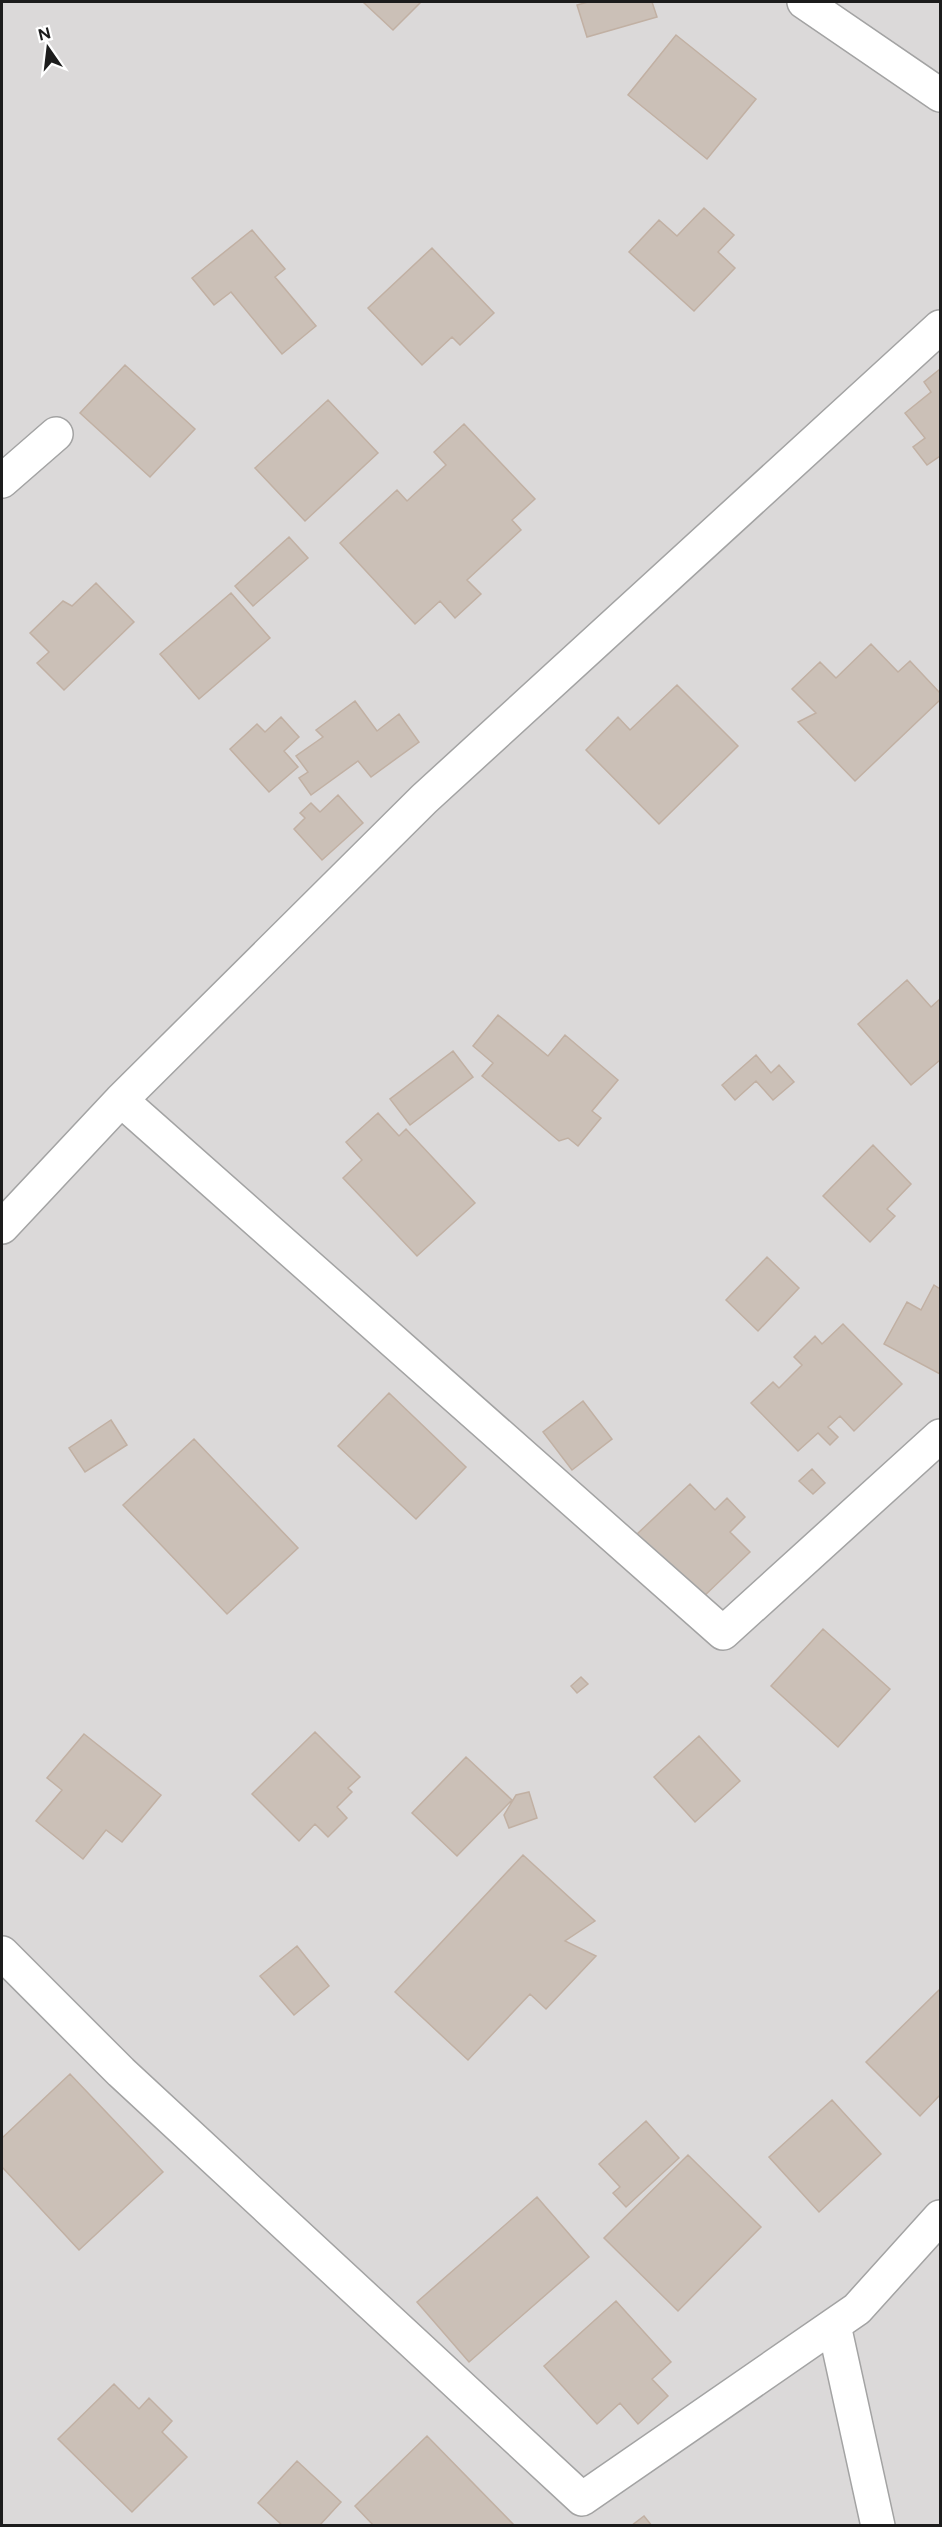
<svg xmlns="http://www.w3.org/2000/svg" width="942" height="2527" font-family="Figtree,sans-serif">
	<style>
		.residential { fill: #dbd9d9 }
		.building { fill: #cbc0b7; stroke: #c1b0a3; stroke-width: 1.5 }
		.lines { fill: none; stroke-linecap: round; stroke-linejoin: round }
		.minor-casing { stroke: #a3a3a3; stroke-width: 36 }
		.minor { stroke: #fff; stroke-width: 33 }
	</style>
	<rect width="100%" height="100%" fill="#efeae1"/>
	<!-- residential -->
	<path class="residential" d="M2 2H940V2525H2Z"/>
	<!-- building -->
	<path class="building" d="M363 2H421L393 30Z
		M588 2H652L657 17 587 37 577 5Z
		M676 35 756 99 707 159 628 95Z
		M704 208 734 235 718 252 735 268 694 311 629 252 659 220 677 236Z
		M252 230 285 269 275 277 316 326 282 354 231 292 214 305 192 278Z
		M432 248 494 313 460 345 452 337 422 365 368 308Z
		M125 365 195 429 150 477 80 413Z
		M940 369V456L927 465 913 447 925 438 905 413 931 392 924 382Z
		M328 400 378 453 305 521 255 468Z
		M464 424 535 499 512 520 521 530 467 580 481 594 455 618 440 601 415 624 340 543 397 490 407 501 446 465 434 452Z
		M289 537 308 558 253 606 235 586Z
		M96 583 134 622 64 690 37 663 49 652 30 633 63 601 72 606Z
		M231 593 270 638 199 699 160 654Z
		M871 644 898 672 910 661 940 693V700L855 781 798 722 816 713 792 689 820 662 836 678Z
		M677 685 738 746 659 824 586 750 618 717 630 730Z
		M355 701 377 731 399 714 419 742 371 777 358 761 311 795 299 778 308 772 296 756 323 737 316 730Z
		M281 717 299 737 284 751 298 767 269 792 230 749 257 724 265 732Z
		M338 795 363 823 322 860 294 829 305 818 300 813 311 803 320 812Z
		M907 980 931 1007 940 999V1060L911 1085 858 1024Z
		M498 1015 548 1056 565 1035 618 1080 592 1111 601 1118 578 1146 568 1138 559 1141 482 1076 493 1063 473 1046Z
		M453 1051 473 1077 410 1125 390 1099Z
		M756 1055 771 1073 779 1065 794 1082 773 1100 756 1081 735 1100 722 1085Z
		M378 1113 399 1136 406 1129 475 1203 417 1256 343 1178 362 1160 346 1142Z
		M873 1145 911 1184 887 1209 895 1216 870 1242 823 1196Z
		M767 1257 799 1288 758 1331 726 1300Z
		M934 1285 940 1289V1374L884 1344 907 1302 921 1310Z
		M843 1324 902 1384 854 1431 840 1416 828 1427 838 1437 830 1445 818 1433 798 1451 751 1403 773 1382 779 1388 802 1365 794 1357 815 1336 822 1344Z
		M389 1393 466 1467 416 1519 338 1446Z
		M583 1401 612 1439 572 1470 543 1432Z
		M111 1420 127 1445 85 1472 69 1448Z
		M194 1439 298 1548 227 1614 123 1505Z
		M812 1469 825 1483 813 1494 799 1481Z
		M690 1484 715 1510 727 1498 745 1517 730 1532 750 1552 700 1600 636 1535Z
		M823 1629 890 1689 838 1747 771 1686Z
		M581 1677 588 1684 577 1693 571 1686Z
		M315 1732 360 1777 348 1788 352 1792 337 1807 347 1818 328 1837 315 1824 299 1841 252 1794Z
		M84 1734 161 1795 122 1842 106 1830 83 1859 36 1821 62 1790 47 1778Z
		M699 1736 740 1781 695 1822 654 1777Z
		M466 1757 512 1800 457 1856 412 1813Z
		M529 1792 537 1818 509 1828 504 1815 516 1795Z
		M523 1855 595 1921 565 1941 596 1956 546 2009 530 1994 468 2060 395 1992Z
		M297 1946 329 1986 294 2015 260 1976Z
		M939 1990 940 1992V2095L920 2116 866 2062Z
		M70 2074 163 2172 79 2250 2 2167V2138Z
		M832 2100 881 2154 819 2212 769 2157Z
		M646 2121 679 2158 626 2207 613 2193 620 2187 599 2164Z
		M688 2155 761 2227 678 2311 604 2238Z
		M537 2197 589 2257 469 2362 417 2302Z
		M616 2301 671 2362 652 2379 668 2396 638 2424 620 2403 597 2424 544 2366Z
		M114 2384 139 2409 149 2398 172 2421 162 2432 187 2457 132 2512 58 2439Z
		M427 2436 515 2526H374L355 2506Z
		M297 2461 341 2502 319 2526H283L258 2503Z
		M644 2516 652 2526H631Z"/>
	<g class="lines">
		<!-- minor casing -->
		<g class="minor-casing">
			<path id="minor" d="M804 2 940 95
				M2 481 56 434
				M121 1100 723 1633 940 1436
				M2 1227 121 1100 424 799 940 327
				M2 1953 121 2072 582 2499 857 2309 940 2217
				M834 2325 878 2526"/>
		</g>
		<!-- minor -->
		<use href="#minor" class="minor"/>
	</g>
	<!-- border -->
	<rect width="942" height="2527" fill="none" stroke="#1c1c1c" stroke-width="6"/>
	<!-- north arrow -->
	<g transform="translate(48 48) rotate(346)" stroke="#ffffff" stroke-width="4.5" paint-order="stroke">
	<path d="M0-4.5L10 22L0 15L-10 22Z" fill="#1c1c1c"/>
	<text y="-9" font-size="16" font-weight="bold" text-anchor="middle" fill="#1c1c1c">N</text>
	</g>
</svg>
